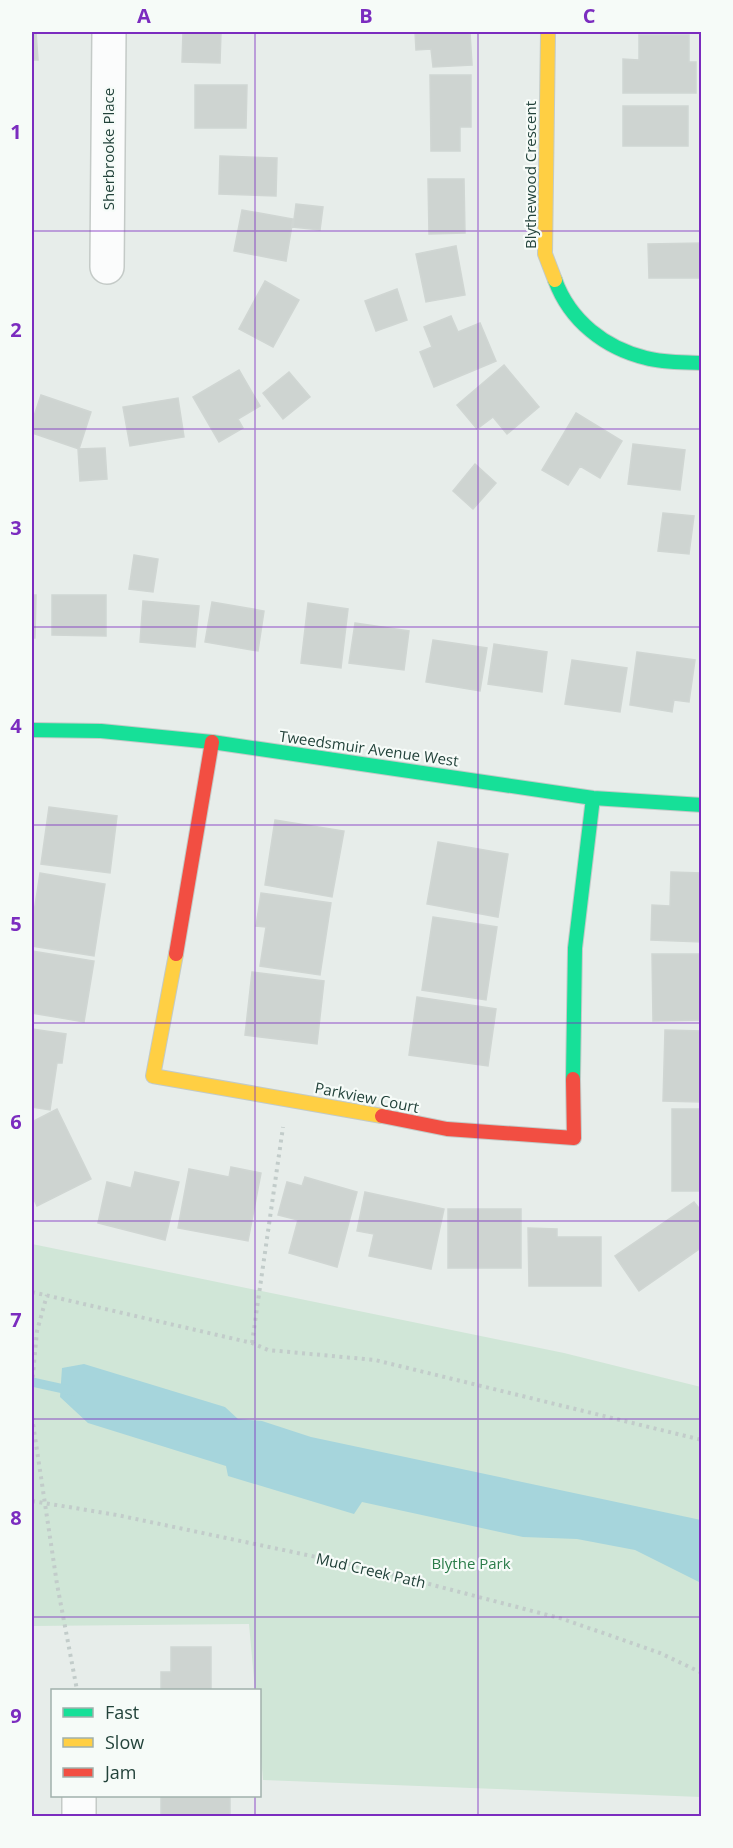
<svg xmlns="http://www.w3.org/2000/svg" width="733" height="1848" font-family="'Open Sans',sans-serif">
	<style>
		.green { fill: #d0e6d7 }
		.water { fill: #a6d5dc }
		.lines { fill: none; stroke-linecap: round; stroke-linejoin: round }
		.stream { stroke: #a6d5dc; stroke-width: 9 }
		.building { fill: #ced4d1; stroke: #d0d6d3; stroke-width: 1.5 }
		.street-casing { stroke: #c4cac7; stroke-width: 36 }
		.fast-casing { stroke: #c2cac7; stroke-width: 16 }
		.slow-casing { stroke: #c2cac7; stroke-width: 16 }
		.jam-casing { stroke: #c2cac7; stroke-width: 16 }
		.path { stroke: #c2ccca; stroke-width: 4; stroke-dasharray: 3 4.5; stroke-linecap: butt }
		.street { stroke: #fbfcfc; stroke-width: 33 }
		.fast { stroke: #16e098; stroke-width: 14 }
		.slow { stroke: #ffcf43; stroke-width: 14 }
		.jam { stroke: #f24e42; stroke-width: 14 }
		.grid { fill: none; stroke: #7b2cbf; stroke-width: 1.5; stroke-opacity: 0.55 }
		.labels { text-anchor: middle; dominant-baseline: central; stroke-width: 4.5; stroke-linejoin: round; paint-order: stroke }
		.street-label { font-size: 15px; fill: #22423a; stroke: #f6fbf8 }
		.park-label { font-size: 15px; fill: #2a7c49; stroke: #f6fbf8 }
		.neatline { fill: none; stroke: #7b2cbf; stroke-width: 2 }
		.grid-label { font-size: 20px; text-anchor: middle; font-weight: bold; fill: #7b2cbf }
	</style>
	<rect width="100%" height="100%" fill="#e7edea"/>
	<!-- green -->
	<path class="green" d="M32 1244 564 1353 701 1387V1797L263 1780 260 1743V1690H255L249 1624 32 1626Z"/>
	<!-- water -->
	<path class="water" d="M84 1364 225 1407 238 1419 262 1421 311 1437 701 1520V1583L635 1550 577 1539 523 1537 362 1502 354 1514 228 1476 226 1466 88 1423 60 1397 62 1368Z"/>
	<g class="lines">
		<!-- stream -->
		<path class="stream" d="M32 1382 73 1391"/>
	</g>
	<!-- building -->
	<path class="building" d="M32 32H36L38 60H32Z
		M183 32H221L220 63 182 62Z
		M415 32H470L472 65 433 67 431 49 416 50Z
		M639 35H689V62H696V93H623V59L639 60Z
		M430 75H471V127H460V151H431Z
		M195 85H247L246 128H195Z
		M623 106H688V146H623Z
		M220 156 277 158 276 196 219 194Z
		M428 179H464L465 233 429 234Z
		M296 204 323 207 320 230 293 227Z
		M242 210 293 219 286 261 234 251Z
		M702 243V278H649L648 244Z
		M456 246 465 295 426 302 416 254Z
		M265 281 299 300 273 347 239 329Z
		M397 289 407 320 376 331 365 301Z
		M451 316 458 332 480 323 496 361 434 387 420 352 432 347 424 327Z
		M504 365 539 407 507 434 493 417 477 429 457 405Z
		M239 370 260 406 238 419 243 428 219 442 193 397Z
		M289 372 310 397 283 419 263 393Z
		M41 395 91 412 79 449 32 433V422Z
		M178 398 184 437 130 446 123 407Z
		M576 413 622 441 600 478 580 466 568 485 542 470Z
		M633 444 685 450 680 490 628 484Z
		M105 448 107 479 80 481 78 449Z
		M475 464 496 483 473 509 453 491Z
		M663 513 694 516 689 554 658 551Z
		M134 555 158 559 153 592 129 589Z
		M32 595H36L35 638H32Z
		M52 595H106V636L52 635Z
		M143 601 199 606 195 647 140 642Z
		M212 602 264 611 258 651 205 642Z
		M308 603 348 609 341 668 301 663Z
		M355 623 409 631 404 670 349 663Z
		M433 640 487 648 480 691 426 682Z
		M494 644 547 652 542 692 488 684Z
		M637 652 695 660 689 702 674 700 672 712 630 705Z
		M572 660 627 668 620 712 565 704Z
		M49 807 117 816 110 873 41 864Z
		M275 820 344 831 332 897 265 885Z
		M438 842 508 854 498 917 427 904Z
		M671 872 702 873V942L651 940 652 905 670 906Z
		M40 873 105 884 94 956 32 946V925Z
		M261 893 331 903 320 975 260 966 266 927 256 926Z
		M433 917 497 927 486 1000 422 990Z
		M32 951 94 961 84 1022 32 1013Z
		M652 954H702V1020L653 1021Z
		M252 972 324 981 317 1044 245 1035Z
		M417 997 496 1009 488 1066 409 1055Z
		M32 1029 66 1034 62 1063H57L50 1110 32 1107Z
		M665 1030 702 1031 700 1102 663 1101Z
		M57 1109 91 1179 37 1206 32 1195V1131L33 1130 32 1122Z
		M672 1109H702V1191H672Z
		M231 1167 261 1173 248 1241 178 1228 189 1169 229 1177Z
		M135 1172 179 1182 165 1240 98 1223 107 1182 131 1188Z
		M305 1177 357 1192 337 1267 289 1253 298 1220 278 1215 287 1182 302 1186Z
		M365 1192 444 1209 431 1269 369 1256 374 1234 357 1231Z
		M694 1202 702 1212V1247L639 1291 615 1256Z
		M448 1209H521V1268H448Z
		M528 1228 557 1229V1237H601V1286H529Z
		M171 1647H211V1690H161V1672H171Z
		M161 1796H230V1816H161Z"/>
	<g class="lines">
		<!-- street casing -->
		<g class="street-casing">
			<path id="street" d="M107 267 109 32
				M79 1796V1816"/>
		</g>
		<!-- fast casing -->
		<g class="fast-casing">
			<path id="fast" d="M555 280C570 321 605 348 646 358 664 363 684 362 702 363
				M32 730 101 731 212 742 593 798 702 805
				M573 1079 575 948 593 798"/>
		</g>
		<!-- slow casing -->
		<g class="slow-casing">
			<path id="slow" d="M548 32 545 254 555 280
				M176 954 153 1076 382 1116"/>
		</g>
		<!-- jam casing -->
		<g class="jam-casing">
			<path id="jam" d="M176 954 212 742
				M382 1116 447 1129 574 1138 573 1079"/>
		</g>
		<!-- path -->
		<path class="path" d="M32 1292 252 1343 268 1350 375 1360 702 1440
			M252 1343 283 1127
			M32 1385 37 1331 47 1295
			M32 1417 57 1584 77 1690
			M32 1501 117 1515 364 1567 563 1619 660 1653 702 1673"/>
		<!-- street -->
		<use href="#street" class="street"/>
		<!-- fast -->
		<use href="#fast" class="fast"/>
		<!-- slow -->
		<use href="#slow" class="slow"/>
		<!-- jam -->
		<use href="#jam" class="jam"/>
	</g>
	<!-- grid -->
	<path class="grid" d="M255 32V1690M478 32V1816M32 231H702M32 429H702M32 627H702M32 825H702M32 1023H702M32 1221H702M32 1419H702M32 1617H702M255 1796V1816"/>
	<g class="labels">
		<!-- street labels -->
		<g class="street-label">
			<text transform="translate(108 149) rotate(-90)">Sherbrooke Place</text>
			<text transform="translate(530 175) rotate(-90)">Blythewood Crescent</text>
			<text transform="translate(369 748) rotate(8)">Tweedsmuir Avenue West</text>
			<text transform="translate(367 1097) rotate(11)">Parkview Court</text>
			<text transform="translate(371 1570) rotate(13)">Mud Creek Path</text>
		</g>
		<!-- park labels -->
		<g class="park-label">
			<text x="471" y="1563">Blythe Park</text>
		</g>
	</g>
	<!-- border -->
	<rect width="733" height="1848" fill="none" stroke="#f6fbf8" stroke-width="66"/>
	<!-- legend -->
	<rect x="51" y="1689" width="210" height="108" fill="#f6fbf8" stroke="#a1b1ac" stroke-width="1.5"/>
	<rect x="63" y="1708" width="30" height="9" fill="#16e098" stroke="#a1b1ac" stroke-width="1.5"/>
	<text x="105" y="1719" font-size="18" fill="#22423a">Fast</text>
	<rect x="63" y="1738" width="30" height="9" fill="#ffcf43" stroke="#a1b1ac" stroke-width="1.5"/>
	<text x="105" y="1749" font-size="18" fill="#22423a">Slow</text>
	<rect x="63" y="1768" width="30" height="9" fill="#f24e42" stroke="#a1b1ac" stroke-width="1.5"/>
	<text x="105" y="1779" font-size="18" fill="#22423a">Jam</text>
	<rect x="33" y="33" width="667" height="1782" class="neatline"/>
	<g class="grid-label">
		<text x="144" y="23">A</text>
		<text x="366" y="23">B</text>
		<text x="589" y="23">C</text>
		<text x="16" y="139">1</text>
		<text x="16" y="337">2</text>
		<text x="16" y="535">3</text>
		<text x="16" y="733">4</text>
		<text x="16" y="931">5</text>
		<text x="16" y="1129">6</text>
		<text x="16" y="1327">7</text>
		<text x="16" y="1525">8</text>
		<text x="16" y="1723">9</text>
	</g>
</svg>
